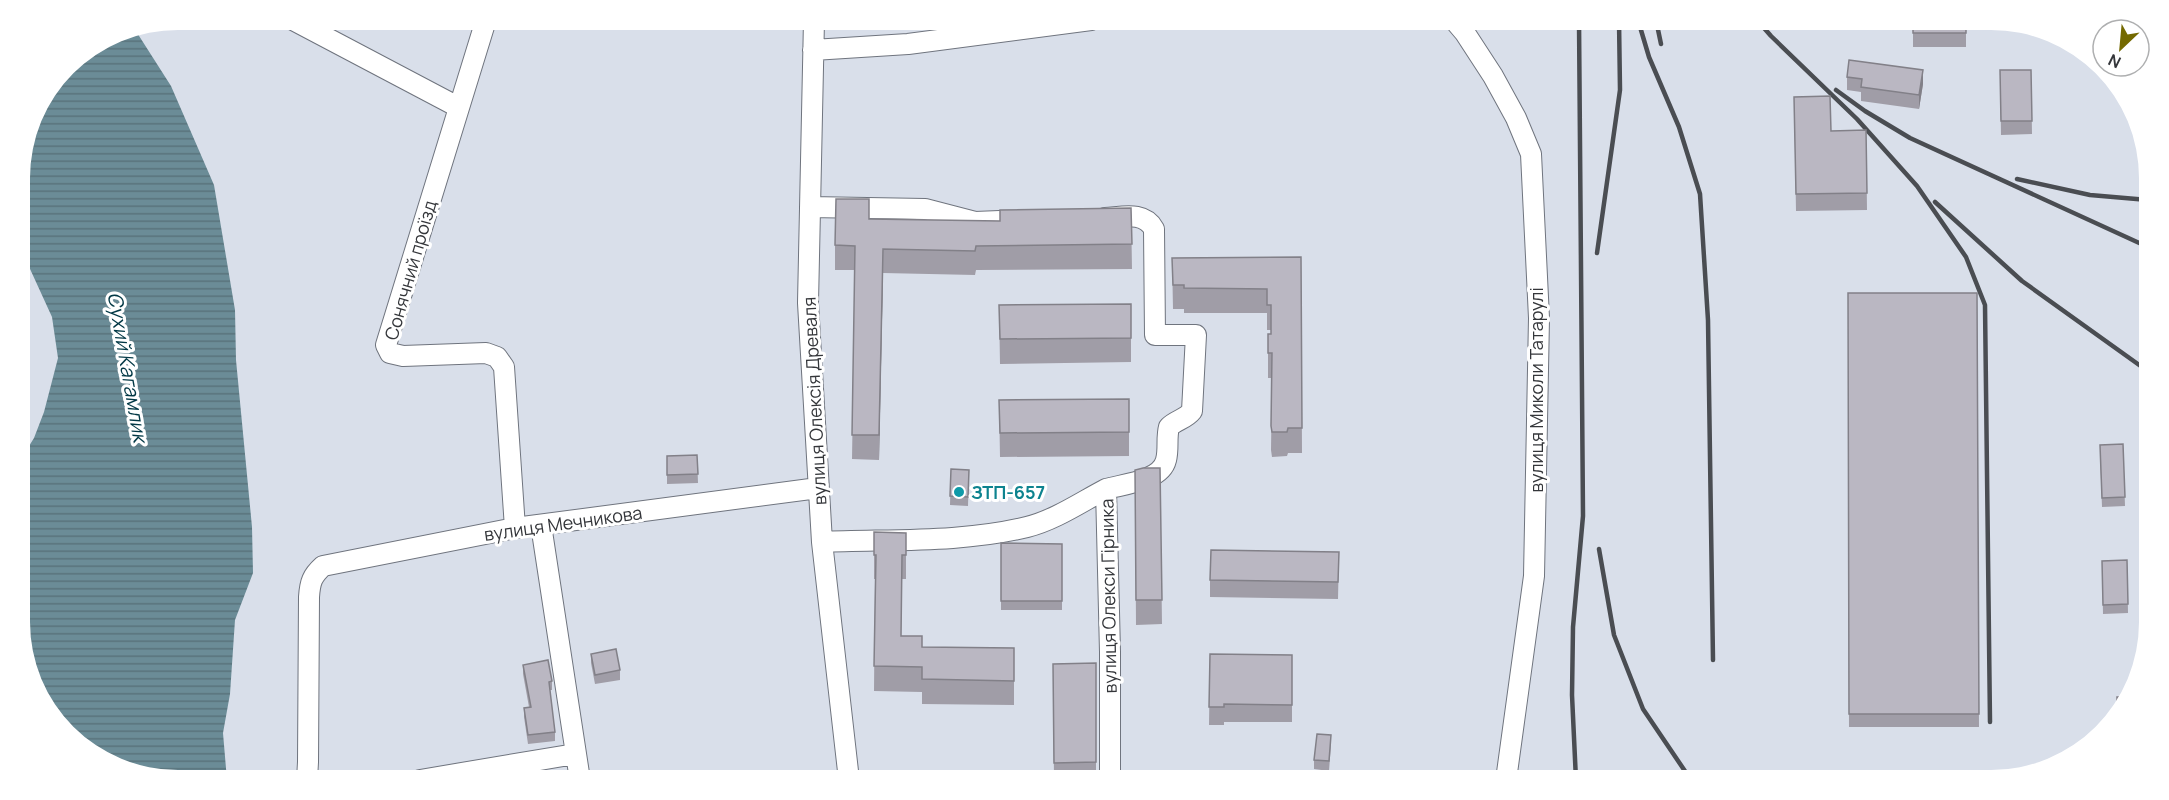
<svg xmlns="http://www.w3.org/2000/svg" width="2169" height="800" font-family="Manrope,sans-serif">
	<style>
		.water { fill: url(#water-rules) }
		.lines { fill: none; stroke-linecap: round; stroke-linejoin: round }
		.minor-casing { stroke: #6f747e; stroke-width: 22 }
		.minor { stroke: #fff; stroke-width: 20 }
		.rail { stroke: #4a4d52; stroke-width: 4.5 }
		.wall { fill: #a09da7 }
		.shaded-wall { fill: #828088 }
		.building { fill: #bab7c2; stroke: #828088; stroke-width: 1.5 }
		.culture-dot { fill: #0f9aa8; stroke: #fff; stroke-width: 2 }
		.labels { text-anchor: middle; dominant-baseline: central; stroke-width: 6; stroke-linejoin: round; paint-order: stroke }
		.street-label { font-size: 18px; fill: #34363a; stroke: #fff }
		.culture-label { font-size: 18px; font-weight: bold; fill: #0d838f; stroke: #fff; text-anchor: start }
		.water-label { font-size: 20px; font-style: italic; fill: #023845; stroke: #fff }
	</style>
	<defs>
		<pattern id="water-rules" width="6" height="5" patternUnits="userSpaceOnUse" patternTransform="scale(1.5)"><rect width="6" height="5" fill="#6b8c97"/><path d="M0 2.5h6" fill="none" stroke="#59737c"/></pattern>
	</defs>
	<rect width="100%" height="100%" fill="#d9dfea"/>
	<!-- water -->
	<path class="water" d="M134 28 171 86 214 185 235 310 236 360 252 527 253 573 235 620 230 694 223 733 227 780H178L127 772 59 726 22 653 21 459 34 438 44 412 58 358 52 317 20 247V167L36 108 73 59 118 31Z"/>
	<g class="lines">
		<!-- minor casing -->
		<g class="minor-casing">
			<path id="minor" d="M293 20 458 107
				M486 20 386 345 390 353 403 356 486 353 497 357 504 367 515 528
				M814 20 808 303 822 542 849 780
				M1454 20 1465 33 1493 76 1516 118 1531 154 1539 318 1534 576 1506 780
				M813 50 908 44 1091 20
				M810 207 925 209 975 222 1024 220
				M1105 218C1123 217 1144 211 1154 229L1155 335H1196L1192 411C1186 419 1176 420 1169 427 1166 438 1169 449 1166 460 1161 481 1124 484 1106 489
				M541 525 580 780
				M822 542C890 539 962 543 1027 527 1055 520 1081 502 1106 489L1110 652V780
				M307 780 308 762 309 597C310 582 312 576 323 566L515 528 818 488
				M420 780 575 754"/>
		</g>
		<!-- minor -->
		<use href="#minor" class="minor"/>
		<!-- rail -->
		<path class="rail" d="M1638 20 1649 57 1679 127 1700 194 1708 320 1713 660
			M1656 20 1661 44
			M1757 20 1771 36 1857 119 1917 186 1966 257 1985 305 1990 722
			M1836 90 1865 111 1910 138 2148 247
			M2017 179 2090 195 2148 200
			M1935 202 2022 281 2149 372
			M1597 253 1620 90 1619 20
			M1599 549 1614 635 1643 709 1691 780
			M1576 780 1572 695 1573 627 1583 516 1579 20"/>
	</g>
	<!-- wall -->
	<path class="wall" d="M1913 20H1966V47H1913Z
		M2000 70H2031L2032 134 2001 135Z
		M1847 77 1923 84 1919 109 1861 101V92L1847 90Z
		M1794 97 1831 131 1866 130 1867 210 1796 211Z
		M1131 208 1132 269 976 270 975 275 883 273 879 460 852 459 855 270H835V245L869 219 1000 221Z
		M1301 257 1302 453H1288L1287 456 1272 457 1271 450 1272 378H1268V334H1271V330H1267V313H1184V309H1173L1172 258Z
		M1848 293H1977L1979 727H1849Z
		M1131 304V362L1000 364 999 305Z
		M1129 399V456L1000 457 999 400Z
		M2123 444 2125 506 2102 507 2100 454Z
		M697 455 698 483 667 484V456Z
		M1160 468 1162 624 1136 625 1135 470Z
		M951 469 969 470 968 506 950 505Z
		M874 532 906 533V579H902L901 636 922 647 1014 648V705L922 704V692L874 691 875 579H874Z
		M1001 543 1062 544V610H1001Z
		M1339 552 1338 599 1210 597V580Z
		M2127 560 2128 613 2103 614 2102 561Z
		M591 654 620 670V680L595 684 591 663Z
		M1210 654 1292 655V722H1224V725H1209Z
		M1096 663V780H1054L1053 664Z
		M523 665 552 681V690H550L555 732V741L528 744 524 717V708L529 707 523 674Z
		M1331 744 1329 771 1314 769V760Z"/>
	<!-- shaded-wall -->
	<path class="shaded-wall" d="M1923 70V84L1919 109V95Z
		M883 249V273L879 460V435Z"/>
	<!-- building -->
	<path class="building" d="M1913 20H1966V33H1913Z
		M1849 60 1923 70 1919 95 1861 87 1862 79 1847 77Z
		M2000 70H2031L2032 121H2001Z
		M1830 96 1831 131 1866 130 1867 193 1796 194 1794 97Z
		M836 199H869V219L1000 221V210L1131 208 1132 244 976 246 975 251 883 249 879 435H852L855 246 835 245Z
		M1301 257 1302 428H1288L1287 432H1272L1271 426 1272 353H1268V334H1271V305H1267V289L1184 288V285H1173L1172 258Z
		M1848 293H1977L1979 714H1849Z
		M1131 304V338L1000 339 999 305Z
		M1129 399V432L1000 433 999 400Z
		M2123 444 2125 497 2102 498 2100 445Z
		M697 455 698 474 667 475V456Z
		M1143 468H1160L1162 600H1136L1135 470Z
		M951 469 969 470 968 497 950 496Z
		M874 532 906 533V555H902L901 636H922V647L1014 648V681L922 679V667L874 666 876 555H874Z
		M1001 543 1062 544V601H1001Z
		M1211 550 1339 552 1338 582 1210 580Z
		M2127 560 2128 604 2103 605 2102 561Z
		M616 649 620 670 595 675 591 654Z
		M1210 654 1292 655V705L1224 704V707H1209Z
		M548 660 552 681 549 682 555 732 528 735 524 708 531 707 523 665Z
		M1096 663V762L1054 763 1053 664Z
		M2117 697H2124L2117 707Z
		M1317 734 1331 735 1329 761 1314 760Z"/>
	<!-- markers -->
	<circle class="culture-dot" cx="959" cy="492" r="6"/>
	<g class="labels">
		<!-- street labels -->
		<g class="street-label">
			<text transform="translate(410 270) rotate(-74)">Сонячний проїзд</text>
			<text transform="translate(1536 390) rotate(-90)">вулиця Миколи Татарулі</text>
			<text transform="translate(814 401) rotate(-93)">вулиця Олексія Древаля</text>
			<text transform="translate(563 523) rotate(-8)">вулиця Мечникова</text>
			<text transform="translate(1108 596) rotate(-91)">вулиця Олекси Гірника</text>
		</g>
		<!-- culture labels -->
		<g class="culture-label">
			<text x="971" y="492">ЗТП-657</text>
		</g>
		<!-- water labels -->
		<g class="water-label">
			<text transform="translate(128 367) rotate(80)">Сухий Кагамлик</text>
		</g>
	</g>
	<!-- crop -->
	<path d="M0 0H2169V800H0ZM178 30H1991A148 148 0 0 1 2139 178V622A148 148 0 0 1 1991 770H178A148 148 0 0 1 30 622V178A148 148 0 0 1 178 30Z" fill="#fff" fill-rule="evenodd"/>
	<!-- north arrow -->
	<g transform="translate(2121 48) rotate(206)"><circle r="28" fill="#ffffff" stroke="#aeafb0" stroke-width="1.5"/>
	<path d="M0-4.5L10 22L0 15L-10 22Z" fill="#746900"/>
	<text y="-9" font-size="16" font-weight="bold" text-anchor="middle" fill="#34363a">N</text>
	</g>
</svg>
